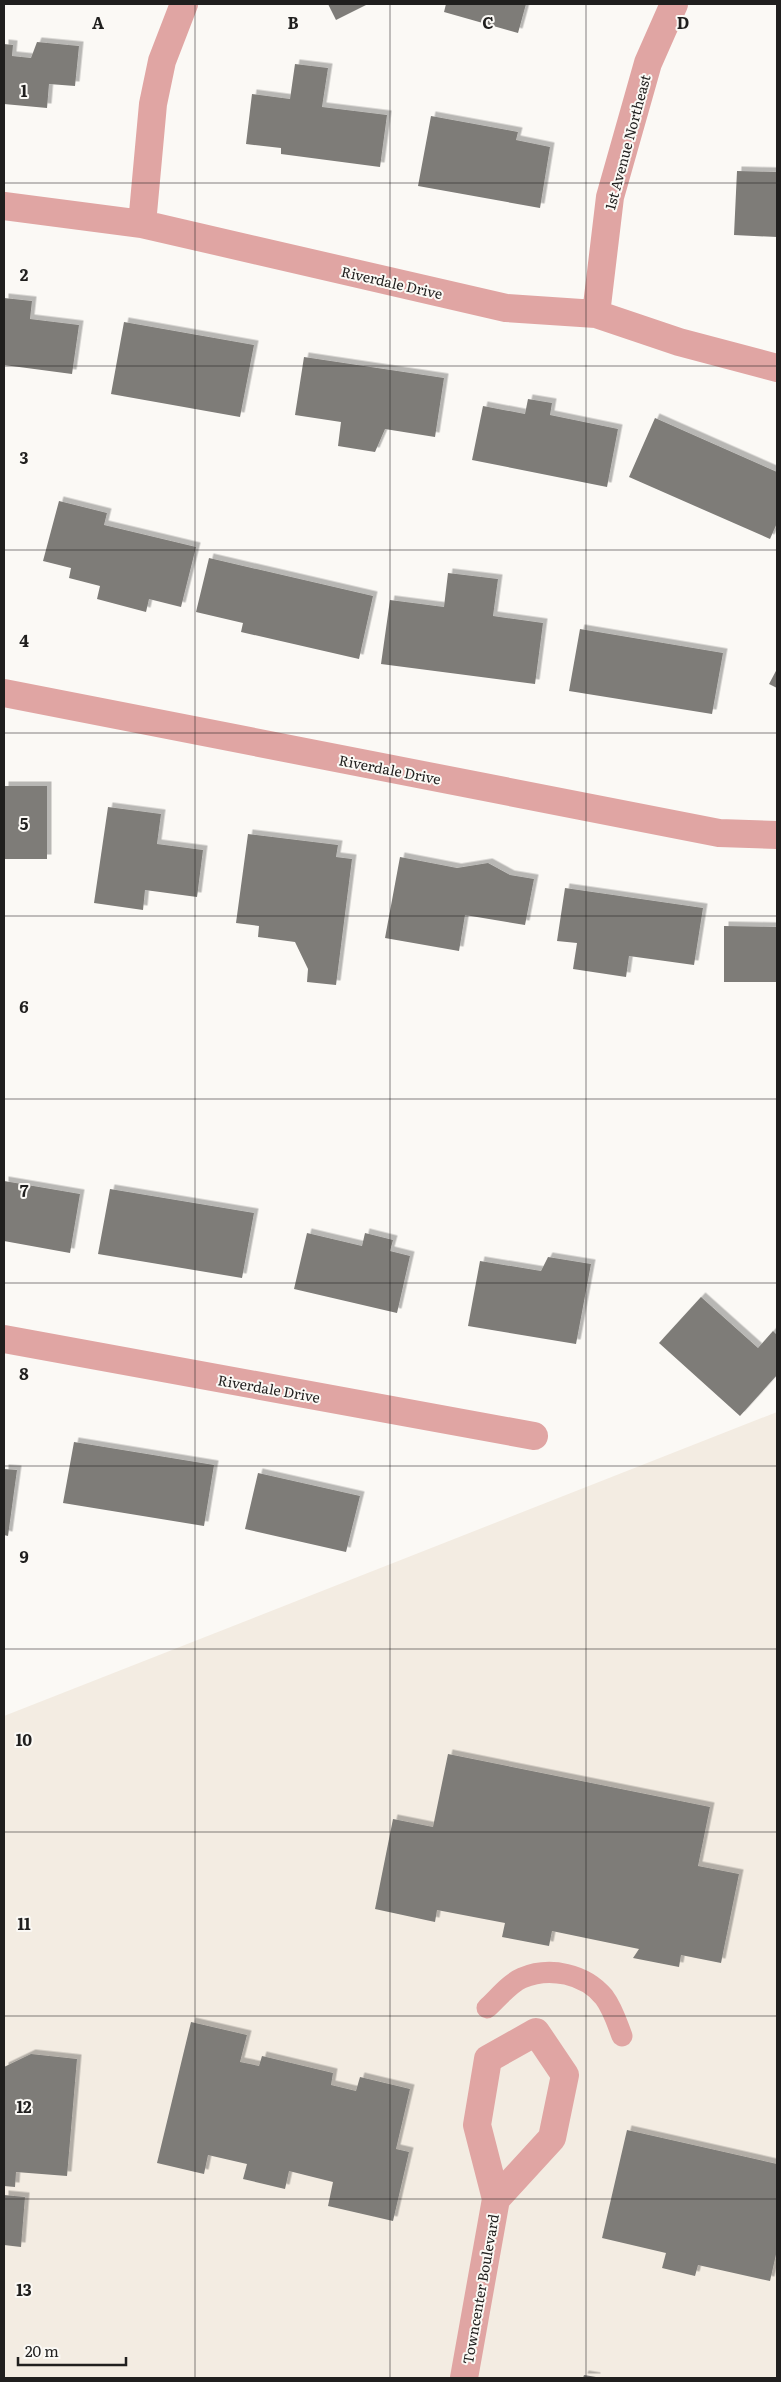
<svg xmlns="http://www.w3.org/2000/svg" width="781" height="2382" font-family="Literata,serif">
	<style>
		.built { fill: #f3ece2 }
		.building { fill: #7e7c78; filter: url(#shadow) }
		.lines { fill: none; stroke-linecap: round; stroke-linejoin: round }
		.lane { stroke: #e0a5a3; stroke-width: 21 }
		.street { stroke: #e0a5a3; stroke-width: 28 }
		.grid { fill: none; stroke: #201f1e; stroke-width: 1; stroke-opacity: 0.55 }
		.labels { text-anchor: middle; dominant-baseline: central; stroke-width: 4; stroke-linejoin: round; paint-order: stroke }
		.street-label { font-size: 14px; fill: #201f1e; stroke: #fbf9f5 }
		.grid-label { font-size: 16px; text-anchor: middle; font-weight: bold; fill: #201f1e; stroke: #fbf9f5; stroke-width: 4; stroke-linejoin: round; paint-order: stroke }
	</style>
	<defs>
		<filter id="shadow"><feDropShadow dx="4.5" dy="-4.5" stdDeviation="0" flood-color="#0004"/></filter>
	</defs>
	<rect width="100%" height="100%" fill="#fbf9f5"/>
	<!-- built -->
	<path class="built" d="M777 1412V2378H4V1716Z"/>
	<!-- building -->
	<path class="building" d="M328 4H368L336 20Z
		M446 4H526L518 33 444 12Z
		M37 42 79 46 75 86 49 84 47 108 4 104V44L13 45 12 56 31 58Z
		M295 64 328 68 322 107 387 115 380 167 281 154V148L246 144 252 94 290 99Z
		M431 116 518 132 516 140 550 147 540 208 418 186Z
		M737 171 777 172V237L734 235Z
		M4 298 32 301 30 319 79 325 72 374 4 365Z
		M124 322 254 345 240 417 111 394Z
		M304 357 444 378 435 437 385 429 375 452 338 446 341 422 295 415Z
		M528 399 552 403 550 415 618 429 607 487 472 460 483 406 525 414Z
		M655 418 777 472V523L770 539 629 477Z
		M59 501 107 513 104 525 196 547 181 607 149 599 146 612 97 599 100 586 69 578 71 568 43 561Z
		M209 558 373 596 359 659 241 632 243 623 196 612Z
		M448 573 498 579 493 616 543 623 535 684 381 664 390 600 444 607Z
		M580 629 723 653 712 714 569 691Z
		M777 669V688L769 684Z
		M4 786H47V859H4Z
		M108 807 161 814 157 844 203 850 197 897 145 890 143 910 94 903Z
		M248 834 338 845 336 857 352 859 336 985 307 982 308 969 295 942 258 937 259 926 236 923Z
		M400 857 457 868 488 863 510 875 534 879 525 925 465 915 459 951 385 938Z
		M565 888 703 908 694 965 629 956 626 977 573 969 577 943 557 941Z
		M724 926 777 927V982H724Z
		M4 1181 80 1194 70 1253 4 1241Z
		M110 1189 254 1213 242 1278 98 1254Z
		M307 1233 362 1246 365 1233 393 1240 390 1251 410 1256 397 1313 294 1289Z
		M548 1257 591 1264 576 1344 468 1326 480 1261 541 1271Z
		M701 1297 758 1348 773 1331 777 1335V1375L740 1416 659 1343Z
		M74 1442 214 1465 204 1526 63 1503Z
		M4 1469 17 1470 8 1536 4 1535Z
		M258 1473 360 1496 346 1552 245 1529Z
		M448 1754 710 1807 698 1866 739 1874 721 1963 681 1955 679 1967 633 1958 639 1949 552 1931 549 1946 502 1937 505 1923 437 1910 435 1922 375 1909 393 1819 433 1827Z
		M191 2022 247 2035 240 2062 259 2066 262 2056 333 2073 331 2085 356 2091 360 2077 410 2089 396 2149 409 2152 393 2221 328 2206 333 2182 289 2171 285 2189 243 2179 247 2164 208 2155 204 2174 157 2163Z
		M31 2054 77 2059 67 2176 16 2172 15 2187 4 2186V2067Z
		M627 2130 777 2164V2250L770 2281 698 2265 695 2276 662 2268 666 2253 602 2238Z
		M4 2195 25 2197 21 2247 4 2245Z
		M584 2375 596 2377V2378H583Z"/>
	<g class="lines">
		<!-- lane -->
		<path class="lane" d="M487 2008C497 1999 510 1983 522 1978 550 1966 585 1974 604 1997 613 2009 617 2023 622 2036"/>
		<!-- street -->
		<path class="street" d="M4 206 142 224 506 308 596 314 679 342 777 368
			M142 224 153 104 162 61 184 4
			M596 314 610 197 648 63 674 4
			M4 693 719 833 777 835
			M4 1339 534 1436
			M536 2032 565 2075 552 2138 496 2199 477 2125 488 2059Z
			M464 2378 496 2199"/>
	</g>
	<!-- grid -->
	<path class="grid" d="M195 4V2378M390 4V2378M586 4V2378M4 183H777M4 366H777M4 550H777M4 733H777M4 916H777M4 1099H777M4 1283H777M4 1466H777M4 1649H777M4 1832H777M4 2016H777M4 2199H777"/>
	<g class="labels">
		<!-- street labels -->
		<g class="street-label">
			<text transform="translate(627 142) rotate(-75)">1st Avenue Northeast</text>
			<text transform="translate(392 282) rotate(13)">Riverdale Drive</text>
			<text transform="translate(390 769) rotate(11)">Riverdale Drive</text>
			<text transform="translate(269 1388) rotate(10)">Riverdale Drive</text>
			<text transform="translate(480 2289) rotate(-80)">Towncenter Boulevard</text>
		</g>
	</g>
	<g class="grid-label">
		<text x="98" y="29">A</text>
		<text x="293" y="29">B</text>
		<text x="488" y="29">C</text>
		<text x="683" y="29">D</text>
		<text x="24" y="97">1</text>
		<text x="24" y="281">2</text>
		<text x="24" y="464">3</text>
		<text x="24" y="647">4</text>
		<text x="24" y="830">5</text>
		<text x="24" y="1013">6</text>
		<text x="24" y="1197">7</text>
		<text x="24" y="1380">8</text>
		<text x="24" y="1563">9</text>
		<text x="24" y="1746">10</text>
		<text x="24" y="1930">11</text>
		<text x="24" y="2113">12</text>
		<text x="24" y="2296">13</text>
	</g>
	<!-- border -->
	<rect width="781" height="2382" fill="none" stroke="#201f1e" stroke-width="10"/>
	<!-- scale -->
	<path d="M18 2357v8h108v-8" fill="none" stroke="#201f1e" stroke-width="2.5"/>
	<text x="25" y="2357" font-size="15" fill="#201f1e" stroke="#fbf9f5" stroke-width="4" paint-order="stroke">20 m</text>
</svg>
